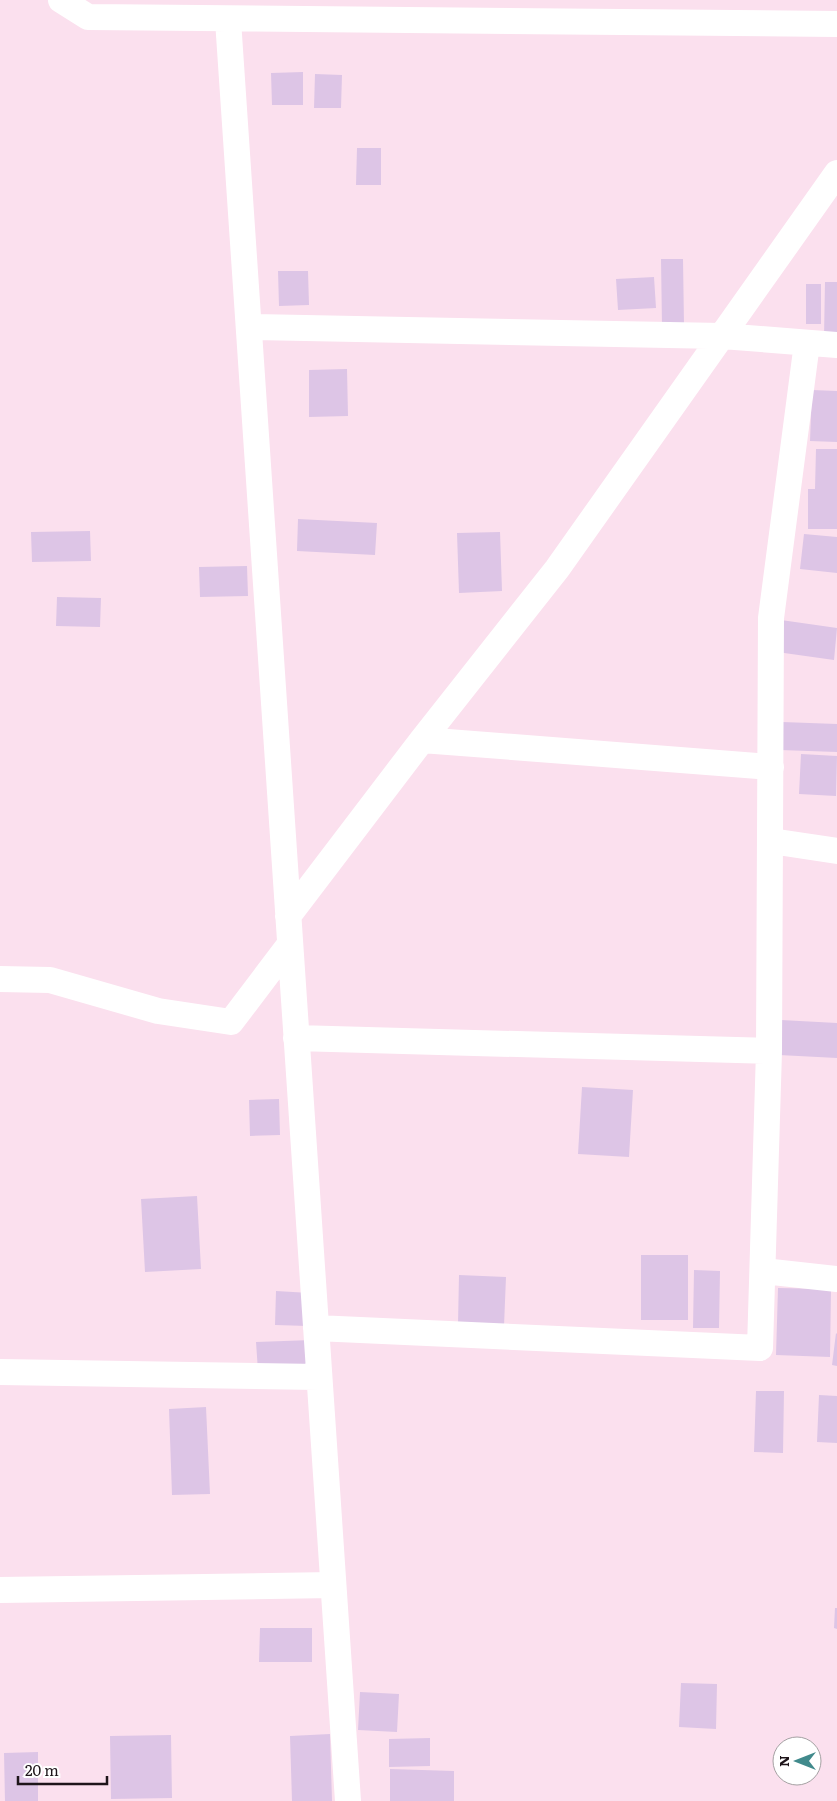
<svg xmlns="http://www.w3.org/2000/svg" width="837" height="1801" font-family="Literata,serif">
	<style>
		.building { fill: #ddc5e6 }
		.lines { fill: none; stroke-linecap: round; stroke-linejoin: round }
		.minor { stroke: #fff; stroke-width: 26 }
	</style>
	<rect width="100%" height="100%" fill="#fbe0ee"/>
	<!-- building -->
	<path class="building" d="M303 72V105H272L271 73Z
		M315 74 342 75 341 108H314Z
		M357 148H381V185H356Z
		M661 259H683L684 325 662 326Z
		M278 271H308L309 305 279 306Z
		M654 277 656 308 618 310 616 279Z
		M825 282H837V337H824Z
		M806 284H821V324H806Z
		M347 369 348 416 309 417V370Z
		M812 390 837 391V442L810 441Z
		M816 449H837V529H808V489H815Z
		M298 519 377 523 375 555 297 551Z
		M90 531 91 561 32 562 31 532Z
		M500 532 502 591 459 593 457 533Z
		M804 534 837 537V573L800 569Z
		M247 566 248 596 200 597 199 567Z
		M57 597 101 598 100 627 56 626Z
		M781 620 837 628 834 660 777 652Z
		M782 722 837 724V752L780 750Z
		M801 754 837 756 836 796 799 794Z
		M781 1020 837 1023V1058L779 1055Z
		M582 1087 633 1090 629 1157 578 1154Z
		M279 1099 280 1135 250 1136 249 1100Z
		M197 1196 201 1269 145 1272 141 1199Z
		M641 1255H688V1320H641Z
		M694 1270 720 1271 719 1328H693Z
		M459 1275 506 1277 504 1326 458 1324Z
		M778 1288 831 1289 830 1357 776 1355Z
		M276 1291 310 1293 308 1326 275 1325Z
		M836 1333 837 1334V1366L832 1365Z
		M312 1340 313 1369 258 1371 256 1342Z
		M756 1391H784L783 1453 754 1452Z
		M819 1395 837 1396V1443L817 1442Z
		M206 1407 210 1494 172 1495 169 1409Z
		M835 1608H837V1629L834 1628Z
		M260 1628H312V1662H259Z
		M681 1683 717 1684 716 1729 679 1727Z
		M360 1692 399 1694 397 1732 358 1730Z
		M330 1734 332 1801H292L290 1736Z
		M171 1735 172 1798 111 1799 110 1736Z
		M430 1738V1766L389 1767V1739Z
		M38 1752V1801H5L4 1753Z
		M390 1769 454 1771V1801H390Z"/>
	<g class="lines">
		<!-- minor -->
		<path class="minor" d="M61 0 88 17 837 24
			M228 20 348 1801
			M249 327 722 336 837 345
			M422 740 771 767
			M771 841 837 851
			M288 916 422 740 557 569 837 173
			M0 979 50 980 158 1011 231 1022 290 944
			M296 1038 769 1051
			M763 1271 837 1279
			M316 1328 760 1348 769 1051 771 618 807 343
			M0 1372 319 1377
			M0 1590 333 1585"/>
	</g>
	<!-- north arrow -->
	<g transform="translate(797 1761) rotate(270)"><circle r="24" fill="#ffffff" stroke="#a5a1a3"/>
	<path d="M0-4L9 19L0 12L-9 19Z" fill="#418a8c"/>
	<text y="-8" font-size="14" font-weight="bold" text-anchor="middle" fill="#1e151a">N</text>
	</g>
	<!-- scale -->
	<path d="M18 1776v8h89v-8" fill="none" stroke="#1e151a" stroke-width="2.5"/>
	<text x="25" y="1776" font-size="15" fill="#1e151a" stroke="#ffffff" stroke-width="4" paint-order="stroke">20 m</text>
</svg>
